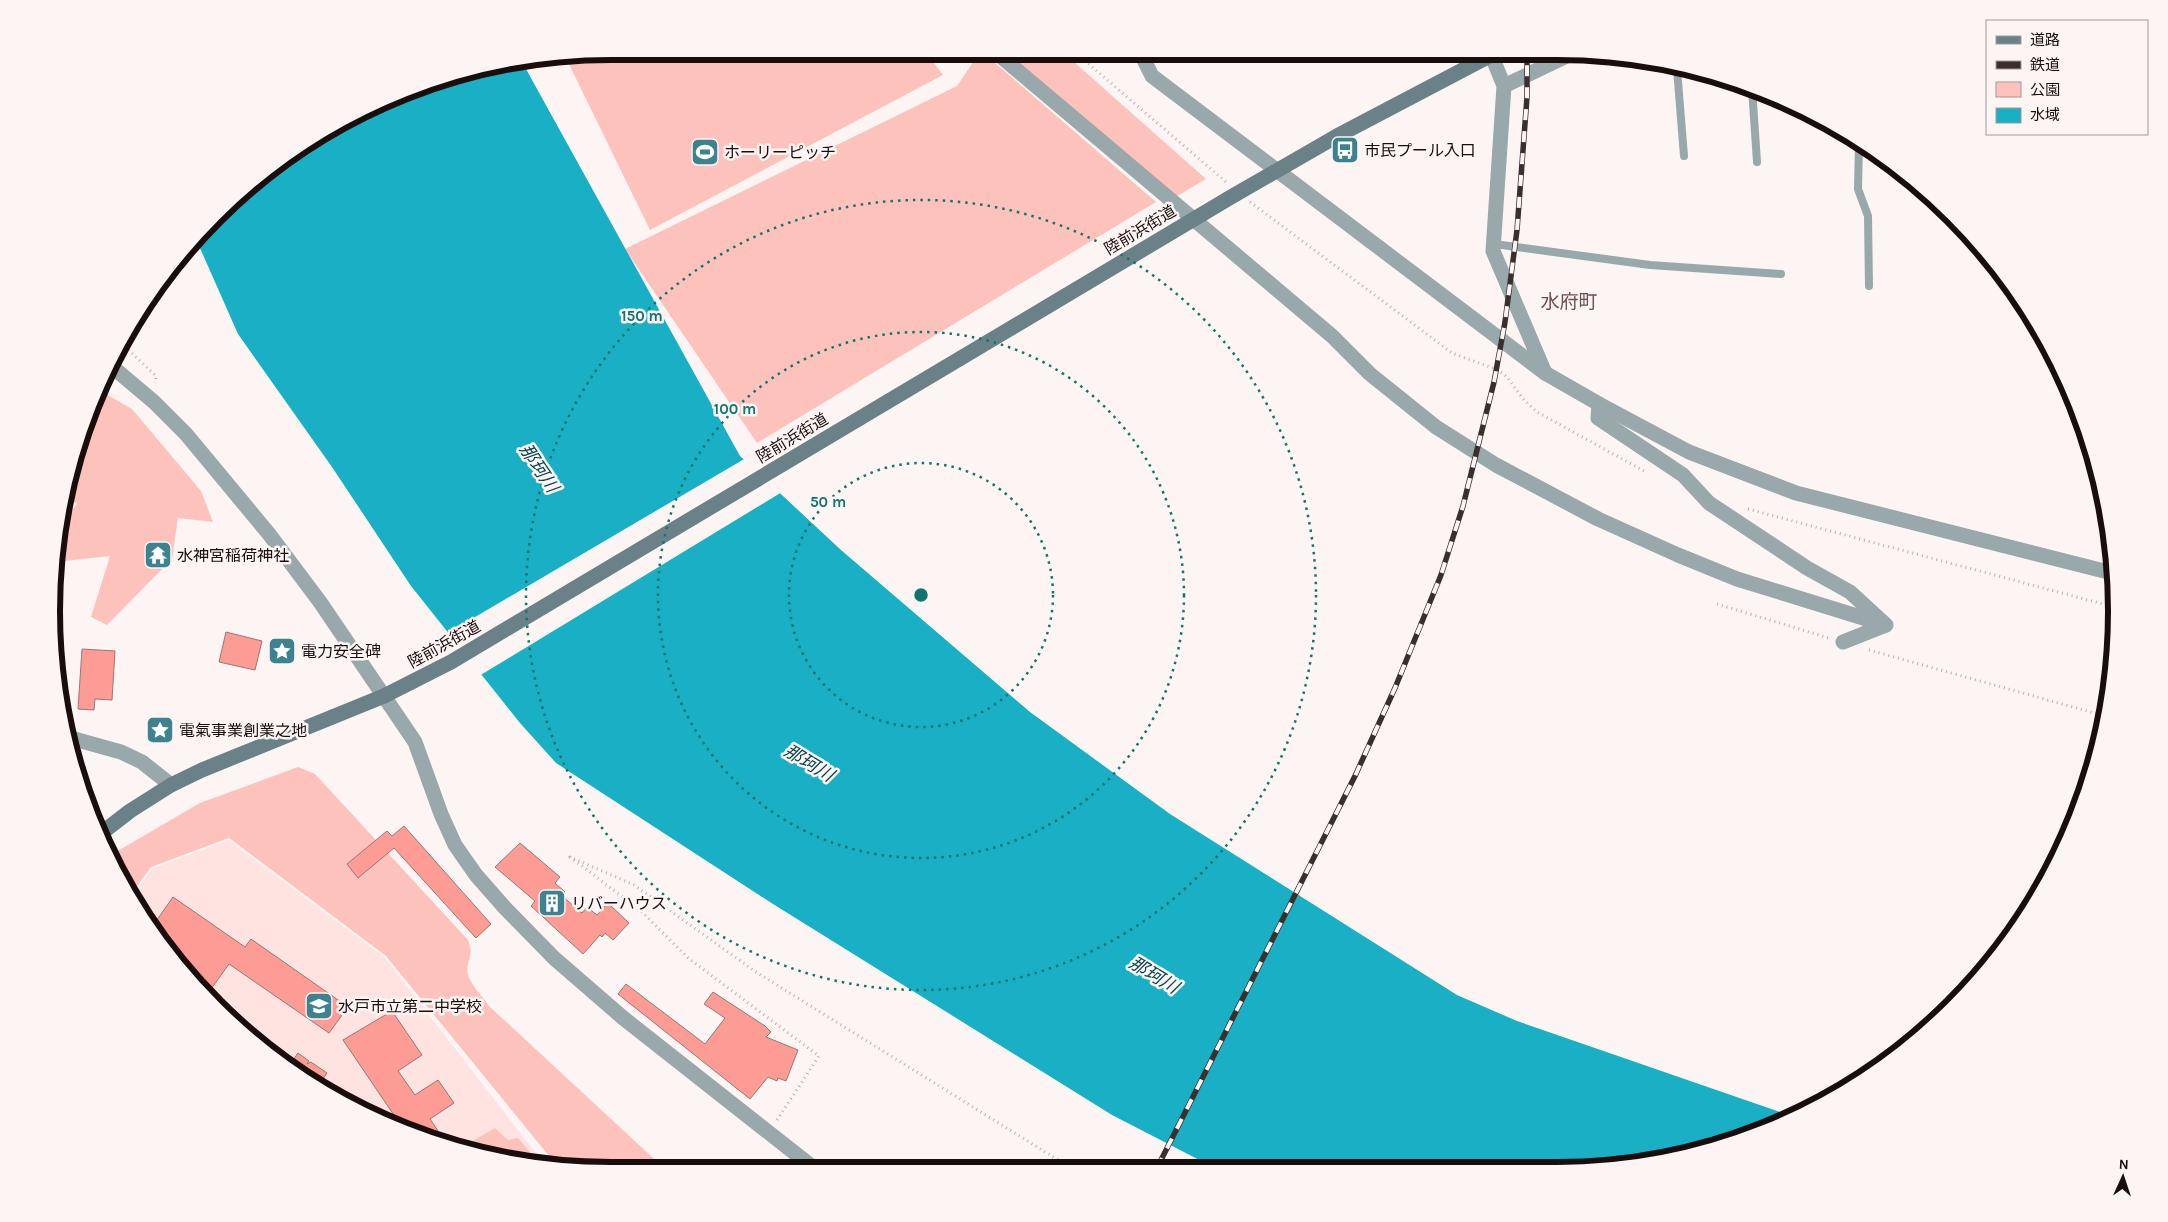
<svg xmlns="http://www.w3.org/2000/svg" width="2168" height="1222" font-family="Karla,'Noto Sans JP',sans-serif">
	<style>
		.built { fill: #ffe3e0 }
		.green { fill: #fec2bc }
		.water { fill: #19b0c6 }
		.pier { fill: #fcf5f4 }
		.building { fill: #fd9c95; stroke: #987774 }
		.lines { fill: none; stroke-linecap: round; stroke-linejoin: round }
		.path { stroke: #b8b0af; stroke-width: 3; stroke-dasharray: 1 4; stroke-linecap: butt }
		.service { stroke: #98a8ab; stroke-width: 8 }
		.minor { stroke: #98a8ab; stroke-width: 15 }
		.tertiary { stroke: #98a8ab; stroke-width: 15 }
		.secondary { stroke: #6a8287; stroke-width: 15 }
		.rail-casing { stroke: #3a2f2e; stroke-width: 5.5 }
		.rail { stroke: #fcf5f4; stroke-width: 4; stroke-dasharray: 11; stroke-linecap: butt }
		.ring { fill: none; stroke: #0f766e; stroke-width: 2.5; stroke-dasharray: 2.5 5 }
		.labels { text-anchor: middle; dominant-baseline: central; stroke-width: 5; stroke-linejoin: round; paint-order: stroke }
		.poi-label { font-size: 16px; fill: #1a0e0d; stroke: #fcf5f4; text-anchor: start }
		.street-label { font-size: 16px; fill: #1a0e0d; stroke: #fcf5f4 }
		.water-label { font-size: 18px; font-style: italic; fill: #09464f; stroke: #fcf5f4 }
		.quarter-label { font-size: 19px; fill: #6d4e4c; stroke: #fcf5f4 }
		.rim { fill: none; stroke: #1a0e0d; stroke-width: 6 }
		.centre { fill: #0f766e; stroke: #fcf5f4; stroke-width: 2.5 }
		.ring-label { font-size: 15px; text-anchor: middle; font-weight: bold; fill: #0f766e; stroke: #fcf5f4; stroke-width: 5; stroke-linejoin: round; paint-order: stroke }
	</style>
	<rect width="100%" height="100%" fill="#fcf5f4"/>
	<!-- built -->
	<path class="built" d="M228 840 385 958 545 1165 466 1152 331 1096 242 1032 190 980 131 897 152 869Z"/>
	<!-- green -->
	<path class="green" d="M1004 54H1065L1206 179 1174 198Z
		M928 55 943 75 650 230 565 56Z
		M978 55H986L1156 202 757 443 625 249 957 86Z
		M99 390 132 409 201 491 213 522 178 518 172 559 107 625 91 617 110 556 55 562 59 525 77 504 65 495 70 466Z
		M298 767 315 774 468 940C475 956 465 961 468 975 471 985 483 997 489 1006L665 1169 575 1170 558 1167 386 956 229 838 151 867 130 896 109 856 200 803Z
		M495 1128 508 1140 518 1138 540 1164 466 1152 459 1149Z"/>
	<!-- water -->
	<path class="water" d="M521 60 740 456 841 550 1030 712 1170 814 1457 995 1517 1021 1789 1115 1737 1141 1630 1166 1213 1167 1112 1115 773 904 556 763 520 723 411 586 332 467 238 334 196 239 215 215 270 167 363 109 431 81Z"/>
	<!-- pier -->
	<path class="pier" d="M746 458 782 492 479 676 446 634Z"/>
	<!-- building -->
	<path class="building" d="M226 632 262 641 255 670 219 662Z
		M82 649 115 651 112 700 95 699 94 710 78 709Z
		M404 826 491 924 476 938 394 848 358 878 347 864 387 831 392 836Z
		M520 843 560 877 555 883 565 892 562 896 582 913 587 907 597 915 608 903 629 923 613 940 605 933 602 937 600 935 583 954 531 906 535 901 495 867Z
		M173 897 245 947 251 939 348 1007 329 1033 229 964 206 996 190 980 152 927Z
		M626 984 705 1044 725 1018 704 1004 713 992 765 1026 771 1032 766 1037 798 1050 786 1081 778 1078 777 1081 768 1077 750 1099 618 994Z
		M392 1011 422 1055 398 1071 415 1095 438 1080 454 1103 430 1119 447 1144 400 1124 343 1040Z
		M298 1053 309 1061 307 1064 311 1062 327 1073 318 1086 289 1066Z"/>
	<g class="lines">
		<!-- path -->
		<path class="path" d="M1077 54 1226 182
			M1250 202 1452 353 1498 370 1507 377 1524 400 1537 412 1646 472
			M121 343 156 376 155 383
			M1748 509 2114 607
			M1717 604 1829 638
			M1869 650 2105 716
			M777 1120 819 1056 687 957 641 911 570 857 634 885 756 972 1071 1168"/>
		<!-- service -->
		<path class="service" d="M1677 69 1684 156
			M1752 88 1757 162
			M1859 142 1858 189 1868 216 1869 286
			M1494 244 1650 265 1781 274"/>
		<!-- minor -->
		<path class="minor" d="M998 54 1332 336 1370 374 1436 427 1496 465 1598 519 1678 555 1737 579 1886 625
			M1491 54 1504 86 1493 251 1545 373
			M1504 86 1575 52
			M1599 404 1598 418 1683 475 1709 503 1807 568 1850 592 1886 625 1843 642
			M792 1169 801 1159"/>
		<!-- tertiary -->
		<path class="tertiary" d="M1141 54 1152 76 1545 373 1599 404 1689 452 1796 493 2116 574
			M109 364 154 402 186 434 269 534 320 602 415 742 441 814 455 845 476 875 505 908 554 958 622 1017 815 1169
			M67 737 121 752 142 762 171 785"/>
		<!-- secondary -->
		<path class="secondary" d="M99 835 130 811 171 785 202 770 384 696 451 662 1231 197 1337 136 1495 53"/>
		<!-- rail casing -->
		<g class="rail-casing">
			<path id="rail" d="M1157 1168 1355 776 1395 688 1441 575 1463 506 1494 382 1505 322 1517 230 1527 97V53"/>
		</g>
		<!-- rail -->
		<use href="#rail" class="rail"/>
	</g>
	<!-- distance rings -->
	<g class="ring">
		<circle cx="921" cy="595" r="132"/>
		<circle cx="921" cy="595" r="263"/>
		<circle cx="921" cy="595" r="395"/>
	</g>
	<!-- icons -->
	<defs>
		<g id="bus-square" transform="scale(1.4375)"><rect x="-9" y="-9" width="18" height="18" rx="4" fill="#3d828f" stroke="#fcf5f4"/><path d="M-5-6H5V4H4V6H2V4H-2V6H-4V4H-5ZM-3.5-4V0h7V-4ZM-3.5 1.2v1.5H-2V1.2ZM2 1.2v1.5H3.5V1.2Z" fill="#fff"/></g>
		<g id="stadium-square" transform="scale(1.4375)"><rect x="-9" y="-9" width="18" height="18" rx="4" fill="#3d828f" stroke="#fcf5f4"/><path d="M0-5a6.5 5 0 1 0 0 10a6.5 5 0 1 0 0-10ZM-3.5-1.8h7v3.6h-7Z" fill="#fff"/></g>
		<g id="temple-square" transform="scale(1.4375)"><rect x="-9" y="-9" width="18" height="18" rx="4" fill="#3d828f" stroke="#fcf5f4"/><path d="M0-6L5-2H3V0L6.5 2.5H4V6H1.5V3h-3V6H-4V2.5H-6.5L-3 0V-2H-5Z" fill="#fff"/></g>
		<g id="sight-square" transform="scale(1.4375)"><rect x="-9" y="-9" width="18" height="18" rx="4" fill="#3d828f" stroke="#fcf5f4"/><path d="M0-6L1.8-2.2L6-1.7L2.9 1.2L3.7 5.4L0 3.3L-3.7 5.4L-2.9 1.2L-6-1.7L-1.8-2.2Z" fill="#fff"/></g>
		<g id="building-square" transform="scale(1.4375)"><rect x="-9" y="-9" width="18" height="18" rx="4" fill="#3d828f" stroke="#fcf5f4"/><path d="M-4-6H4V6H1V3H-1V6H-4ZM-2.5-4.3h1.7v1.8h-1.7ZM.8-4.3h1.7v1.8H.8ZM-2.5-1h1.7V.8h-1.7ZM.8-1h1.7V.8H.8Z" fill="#fff"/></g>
		<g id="school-square" transform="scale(1.4375)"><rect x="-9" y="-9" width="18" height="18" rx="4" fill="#3d828f" stroke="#fcf5f4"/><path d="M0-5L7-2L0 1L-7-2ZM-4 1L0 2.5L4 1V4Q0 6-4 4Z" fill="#fff"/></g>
	</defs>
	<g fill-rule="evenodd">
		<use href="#bus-square" x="1345" y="150"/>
		<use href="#stadium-square" x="705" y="152"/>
		<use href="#temple-square" x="158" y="555"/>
		<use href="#sight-square" x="282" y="651"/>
		<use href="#sight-square" x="160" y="730"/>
		<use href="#building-square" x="552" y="903"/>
		<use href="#school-square" x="319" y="1006"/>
	</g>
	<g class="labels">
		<!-- poi labels -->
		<g class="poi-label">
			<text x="1364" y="150">市民プール入口</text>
			<text x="724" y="152">ホーリーピッチ</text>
			<text x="177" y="555">水神宮稲荷神社</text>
			<text x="301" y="651">電力安全碑</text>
			<text x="179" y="730">電氣事業創業之地</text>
			<text x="571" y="903">リバーハウス</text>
			<text x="338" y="1006">水戸市立第二中学校</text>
		</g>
		<!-- street labels -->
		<g class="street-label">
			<text transform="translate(1140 230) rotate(-31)">陸前浜街道</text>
			<text transform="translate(792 438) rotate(-31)">陸前浜街道</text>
			<text transform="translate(444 644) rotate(-29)">陸前浜街道</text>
		</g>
		<!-- water labels -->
		<g class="water-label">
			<text transform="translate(539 468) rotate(56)">那珂川</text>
			<text transform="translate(809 763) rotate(31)">那珂川</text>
			<text transform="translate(1154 975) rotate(31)">那珂川</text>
		</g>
		<!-- quarter labels -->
		<g class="quarter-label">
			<text x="1569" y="302">水府町</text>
		</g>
	</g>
	<!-- crop -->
	<path d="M0 0H2168V1222H0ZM611 60H1557A551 551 0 0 1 2108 611V611A551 551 0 0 1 1557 1162H611A551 551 0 0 1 60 611V611A551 551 0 0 1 611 60Z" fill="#fcf5f4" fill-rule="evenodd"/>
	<path class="rim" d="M611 60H1557A551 551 0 0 1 2108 611V611A551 551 0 0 1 1557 1162H611A551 551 0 0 1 60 611V611A551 551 0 0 1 611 60Z"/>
	<circle cx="921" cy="595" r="8" class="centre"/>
	<g class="ring-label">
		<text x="642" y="321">150 m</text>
		<text x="735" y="414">100 m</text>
		<text x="828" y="507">50 m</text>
	</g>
	<!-- legend -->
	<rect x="1986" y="20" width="162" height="115" fill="#fcf5f4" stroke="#a29998"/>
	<rect x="1996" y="36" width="25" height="8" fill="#6a8287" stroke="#a29998"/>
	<text x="2030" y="45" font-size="15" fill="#1a0e0d">道路</text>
	<rect x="1996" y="61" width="25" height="8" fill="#3a2f2e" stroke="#a29998"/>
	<text x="2030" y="70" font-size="15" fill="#1a0e0d">鉄道</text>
	<rect x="1996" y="82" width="25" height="15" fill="#fec2bc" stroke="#a29998"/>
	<text x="2030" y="95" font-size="15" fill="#1a0e0d">公園</text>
	<rect x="1996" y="108" width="25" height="15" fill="#19b0c6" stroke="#a29998"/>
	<text x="2030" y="120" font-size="15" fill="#1a0e0d">水域</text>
	<!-- north arrow -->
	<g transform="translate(2123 1177) rotate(3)" stroke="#fcf5f4" stroke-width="4" paint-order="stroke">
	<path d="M0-4L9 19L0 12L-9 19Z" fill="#1a0e0d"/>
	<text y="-8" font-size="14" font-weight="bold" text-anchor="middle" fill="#1a0e0d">N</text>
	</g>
</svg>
